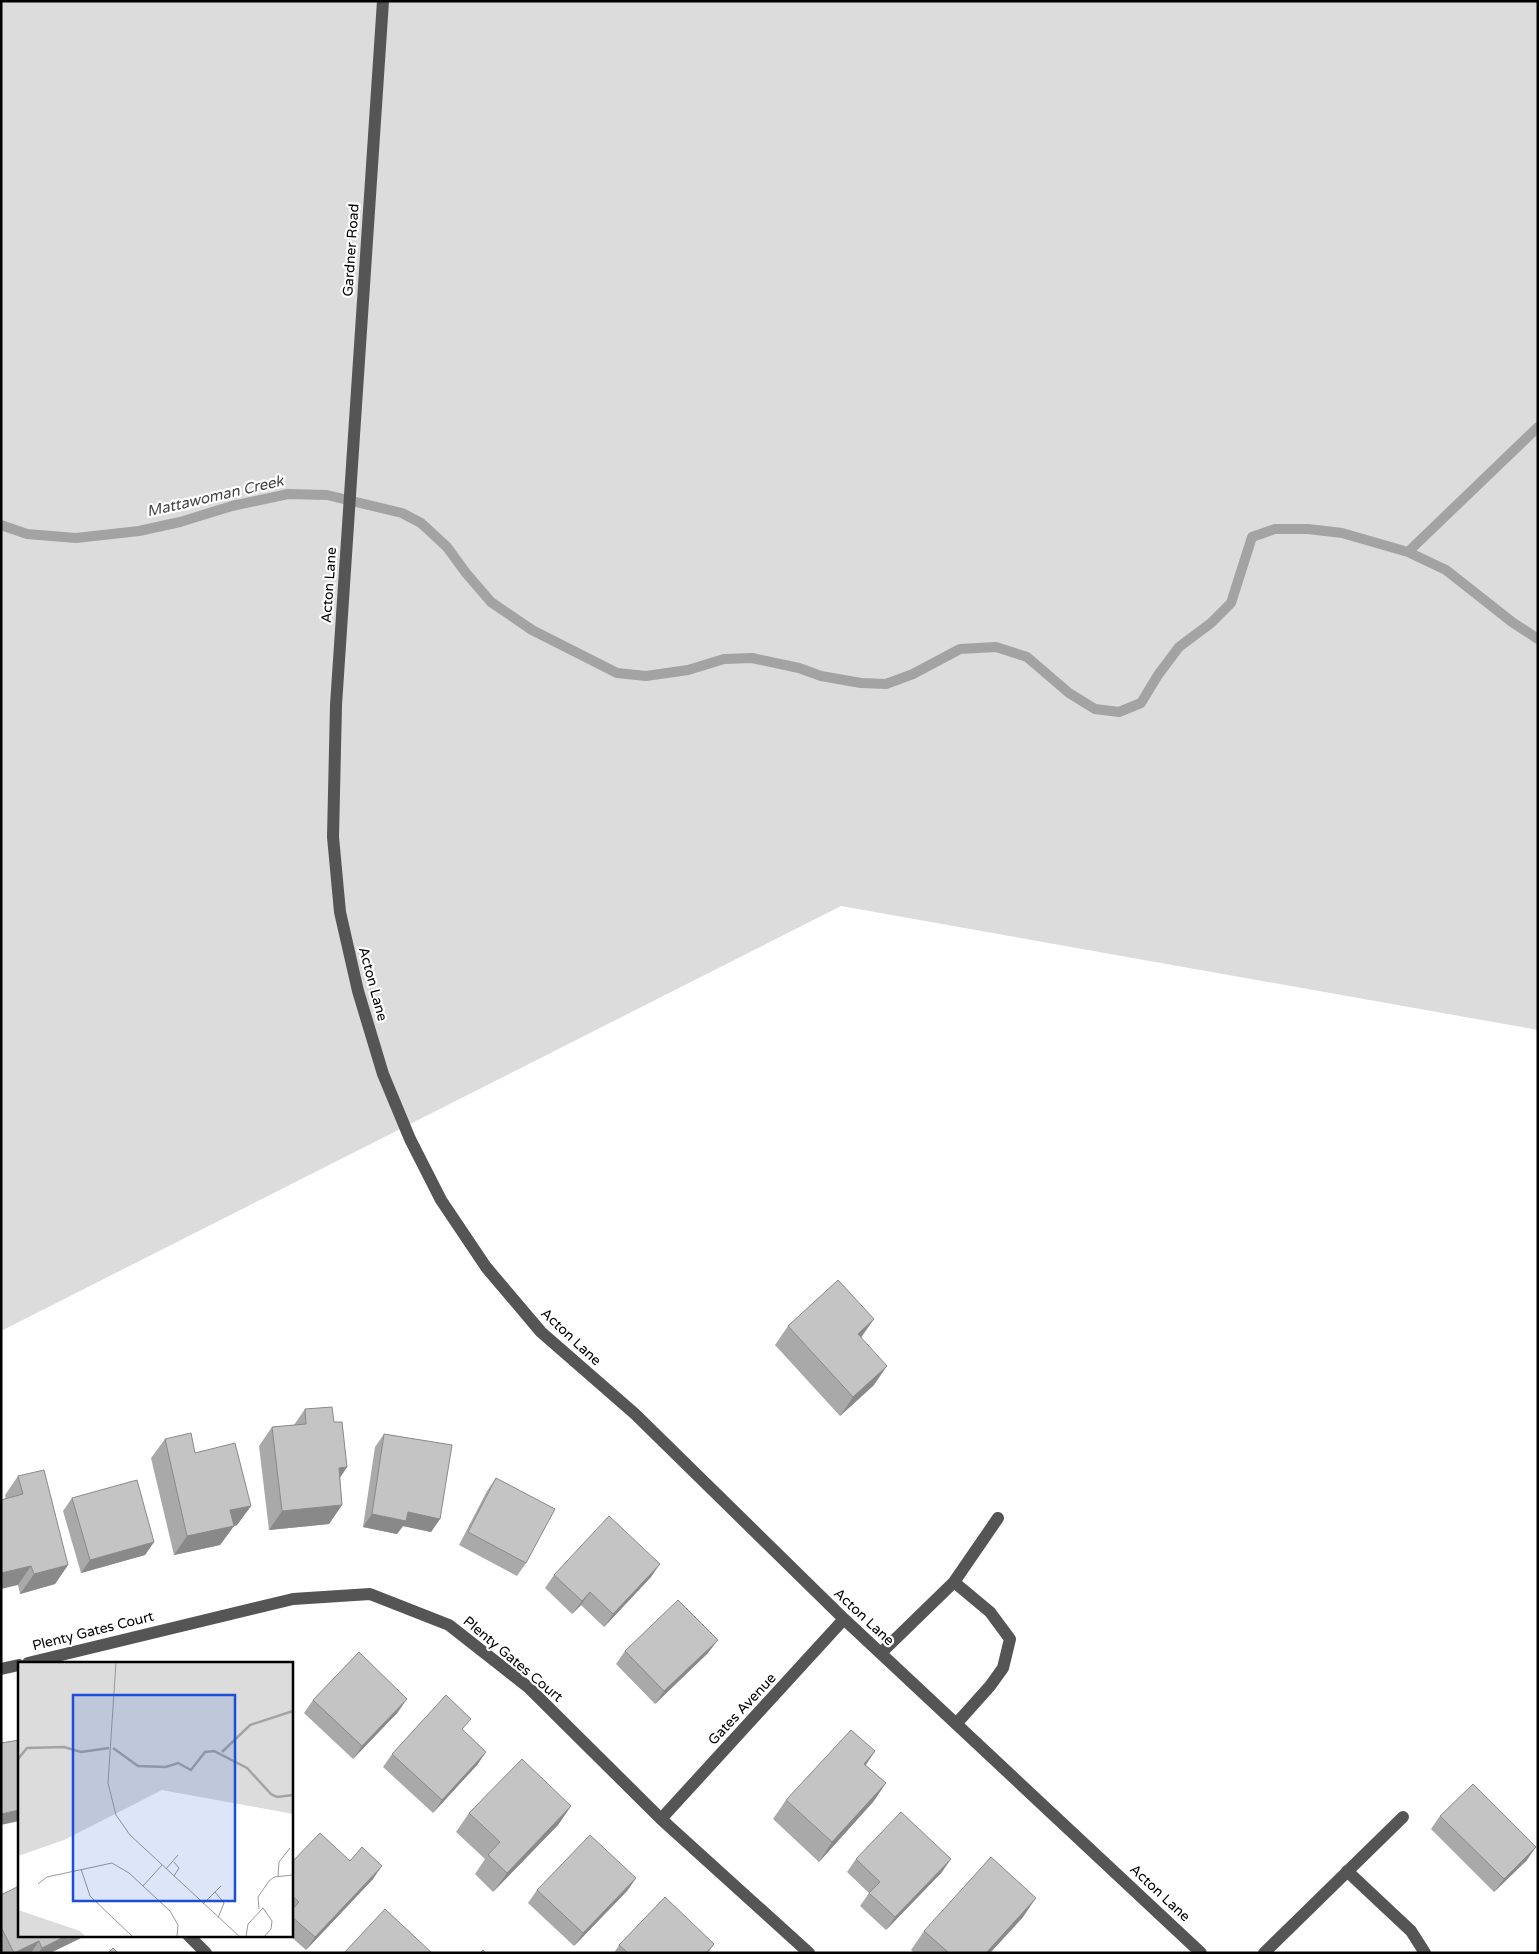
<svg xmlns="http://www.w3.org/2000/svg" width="1539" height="1954" font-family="'Varela Round',sans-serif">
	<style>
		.green { fill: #dcdcdc }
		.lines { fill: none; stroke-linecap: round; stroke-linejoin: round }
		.stream { stroke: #a3a3a3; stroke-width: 10 }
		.minor { stroke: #555; stroke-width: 12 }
		.wall { fill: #a9a9a9 }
		.shaded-wall { fill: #898989 }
		.building { fill: #c4c4c4; stroke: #898989 }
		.labels { text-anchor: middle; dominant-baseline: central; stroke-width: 4.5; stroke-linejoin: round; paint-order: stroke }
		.street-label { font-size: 14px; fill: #000; stroke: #fff }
		.water-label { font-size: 15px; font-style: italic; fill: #444; stroke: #fff }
		.inset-river { fill: none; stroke: #a3a3a3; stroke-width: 2.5 }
		.inset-road { fill: none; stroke: #999; stroke-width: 1 }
		.view { fill: #1d4ed8; fill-opacity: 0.15; stroke: #1d4ed8; stroke-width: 2.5 }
		.inset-edge { fill: none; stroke: #000; stroke-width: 2.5 }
	</style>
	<rect width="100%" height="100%" fill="#fff"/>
	<!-- green -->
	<path class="green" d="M1 1H1538V1030L841 906 1 1331Z"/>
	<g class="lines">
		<!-- stream -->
		<path class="stream" d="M1 525 27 534 76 538 139 531 180 522 232 506 288 494 327 495 402 513 421 523 447 547 466 573 491 602 532 630 617 673 646 676 688 670 724 659 752 658 799 668 821 676 861 683 886 684 913 674 960 649 996 647 1027 657 1069 693 1095 709 1119 712 1141 703 1158 675 1179 647 1211 623 1231 603 1252 537 1275 529H1308L1342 533 1408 552 1446 570 1512 622 1538 639
			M1408 552 1538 427"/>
		<!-- minor -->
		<path class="minor" d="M383 1 336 705 333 837 340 912 358 991 383 1074 410 1139 441 1200 486 1267 541 1332 635 1414 844 1619 1201 1953
			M954 1582 990 1612 1010 1639 1003 1668 990 1686 956 1724
			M881 1653 954 1582 998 1518
			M28 1663 293 1599 370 1594 449 1625 528 1687 661 1819 809 1953
			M1 1669 19 1665
			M661 1819 844 1619
			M1347 1871 1411 1931 1425 1953
			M188 1935 206 1953
			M1264 1953 1403 1817"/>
	</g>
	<!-- wall -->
	<path class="wall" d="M874 1319 861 1338 874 1385 840 1416 775 1345 788 1326Z
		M305 1409 334 1422 347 1467 340 1478 342 1505 329 1524 269 1530 259 1446 272 1427 294 1425Z
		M384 1434 440 1519 431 1532 403 1526 397 1534 363 1527 375 1447Z
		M165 1439 195 1453 251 1506 237 1525 234 1526 220 1545 174 1555 151 1458Z
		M18 1476 68 1565 55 1584 20 1594 18 1585 5 1495Z
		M496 1478 526 1563 517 1576 459 1545 487 1491Z
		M72 1498 154 1542 145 1555 81 1573 63 1511Z
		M554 1575 651 1577 604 1627 581 1605 572 1614 545 1588Z
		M625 1651 708 1653 655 1704 616 1664Z
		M313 1700 398 1712 353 1759 304 1713Z
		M463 1730 486 1752 477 1765 433 1813 383 1767 392 1754Z
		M875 1751 866 1765 886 1783 873 1802 819 1862 773 1819 786 1800Z
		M571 1806 558 1825 493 1892 475 1874 485 1859 456 1832 469 1813Z
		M1440 1816 1527 1860 1494 1892 1431 1829Z
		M856 1859 942 1872 886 1930 860 1906 869 1893 847 1872Z
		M350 1861 373 1879 306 1950 289 1935H291V1863Z
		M636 1878 627 1891 574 1946 528 1903 537 1890Z
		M1 1895 81 1938 50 1953H1Z
		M1023 1917 990 1953H914L911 1950 924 1931Z
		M714 1944 708 1953H614L619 1945Z"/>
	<!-- shaded-wall -->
	<path class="shaded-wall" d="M874 1319 860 1338 858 1334Z
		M887 1366 874 1385 840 1416 853 1397Z
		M347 1467 334 1486 339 1468Z
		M342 1505 329 1524 269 1530 282 1511Z
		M251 1506 237 1525 234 1526 220 1545 174 1555 187 1536 230 1510Z
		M408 1512 440 1519 431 1532 403 1526 397 1534 363 1527 372 1514Z
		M154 1542 145 1555 81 1573 90 1560Z
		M660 1564 651 1577 604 1627 613 1614Z
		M68 1565 55 1584 20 1594 34 1574Z
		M31 1566 18 1585 1 1589V1573Z
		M590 1592 581 1605 572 1614 582 1601Z
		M718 1640 708 1653 655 1704 664 1691Z
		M407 1699 398 1712 353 1759 362 1746Z
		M875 1751 862 1770 864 1764Z
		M486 1752 477 1765 433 1813 442 1800Z
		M886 1783 873 1802 819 1862 832 1842Z
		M571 1806 558 1825 493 1892 507 1873Z
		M19 1810V1821L1 1825V1814Z
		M1536 1847 1527 1860 1494 1892 1504 1879Z
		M951 1859 942 1872 886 1930 895 1917Z
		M382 1866 373 1879 306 1950 315 1937Z
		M636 1878 627 1891 574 1946 583 1933Z
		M1036 1898 1023 1917 990 1953H986Z
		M68 1935H83L81 1938 50 1953H38L42 1948Z
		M39 1941 31 1953H14Z"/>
	<!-- building -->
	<path class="building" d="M838 1280 874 1319 858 1334 887 1366 853 1397 788 1326Z
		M332 1407 334 1422H342L347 1467 339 1468 342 1505 282 1511 272 1427 306 1424 305 1409Z
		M191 1433 195 1453 235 1443 251 1506 230 1510 234 1526 187 1536 165 1439Z
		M384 1434 452 1445 440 1519 408 1512 406 1521 372 1514Z
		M44 1470 68 1565 34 1574 31 1566 1 1573V1500L23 1494 18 1476Z
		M496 1478 555 1509 526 1563 468 1532Z
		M137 1480 154 1542 90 1560 72 1498Z
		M609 1516 660 1564 613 1614 590 1592 582 1601 554 1575Z
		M678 1600 718 1640 664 1691 625 1651Z
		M359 1652 407 1699 362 1746 313 1700Z
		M446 1695 471 1719 462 1729 486 1752 442 1800 392 1754Z
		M851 1730 875 1751 864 1764 886 1783 832 1842 786 1800Z
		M19 1740V1810L1 1814V1743Z
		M522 1759 571 1806 507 1873 488 1855 500 1842 469 1813Z
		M1473 1784 1536 1847 1504 1879 1440 1816Z
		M901 1812 951 1859 895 1917 869 1893 880 1882 856 1859Z
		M320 1833 350 1861 362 1847 382 1866 315 1937 291 1916V1911L299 1902 291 1895V1863Z
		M590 1835 636 1878 583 1933 537 1890Z
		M991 1857 1036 1898 986 1953H949L924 1931Z
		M19 1886V1935H68L42 1948 39 1941 14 1953 1 1927V1895Z
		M665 1897 714 1944 706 1953H628L619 1945Z
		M385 1909 432 1953H344Z
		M113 1948 118 1953H108Z
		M483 1950 486 1953H480Z"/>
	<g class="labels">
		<!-- street labels -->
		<g class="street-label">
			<text transform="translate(351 250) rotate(-86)">Gardner Road</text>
			<text transform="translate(329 585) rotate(-86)">Acton Lane</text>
			<text transform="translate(373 984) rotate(75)">Acton Lane</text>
			<text transform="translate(571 1337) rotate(43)">Acton Lane</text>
			<text transform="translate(864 1617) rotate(43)">Acton Lane</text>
			<text transform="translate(93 1631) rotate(-14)">Plenty Gates Court</text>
			<text transform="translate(513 1659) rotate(40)">Plenty Gates Court</text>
			<text transform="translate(742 1709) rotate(-47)">Gates Avenue</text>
			<text transform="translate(1160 1893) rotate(43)">Acton Lane</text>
		</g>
		<!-- water labels -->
		<g class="water-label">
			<text transform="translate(215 496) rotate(-13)">Mattawoman Creek</text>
		</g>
	</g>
	<!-- overview -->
	<g transform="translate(18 1662)">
		<rect width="275" height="275" fill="#fff"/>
		<path d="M0 0H275V152L144 128 46 178 0 194ZM0 248 62 269 68 275H0Z" fill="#dcdcdc"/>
		<path class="inset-river" d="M95 86 120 104 148 105 160 101 173 108 187 90 196 89 229 106 253 132 259 135 275 133M204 90 232 63 275 49M0 97 9 86 46 85 63 90 91 86"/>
		<path class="inset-road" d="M98 0 90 121 98 153 112 173 222 275M156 200 161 206 156 214M63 207 72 234 115 275M148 207 160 193M260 214 261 200 272 186M20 222 29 215 94 201 111 211 152 249 160 263 159 275M125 224 144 203M197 230 206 241 200 256M185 242 203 224M241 247 240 235 251 219 256 215 275 213M228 275 230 262 245 246 254 259 253 267 246 275"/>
		<path class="view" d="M55 33H217V239H55Z"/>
		<rect width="275" height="275" class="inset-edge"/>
	</g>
	<!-- border -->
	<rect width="1539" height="1954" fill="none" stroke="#000000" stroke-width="5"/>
</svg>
